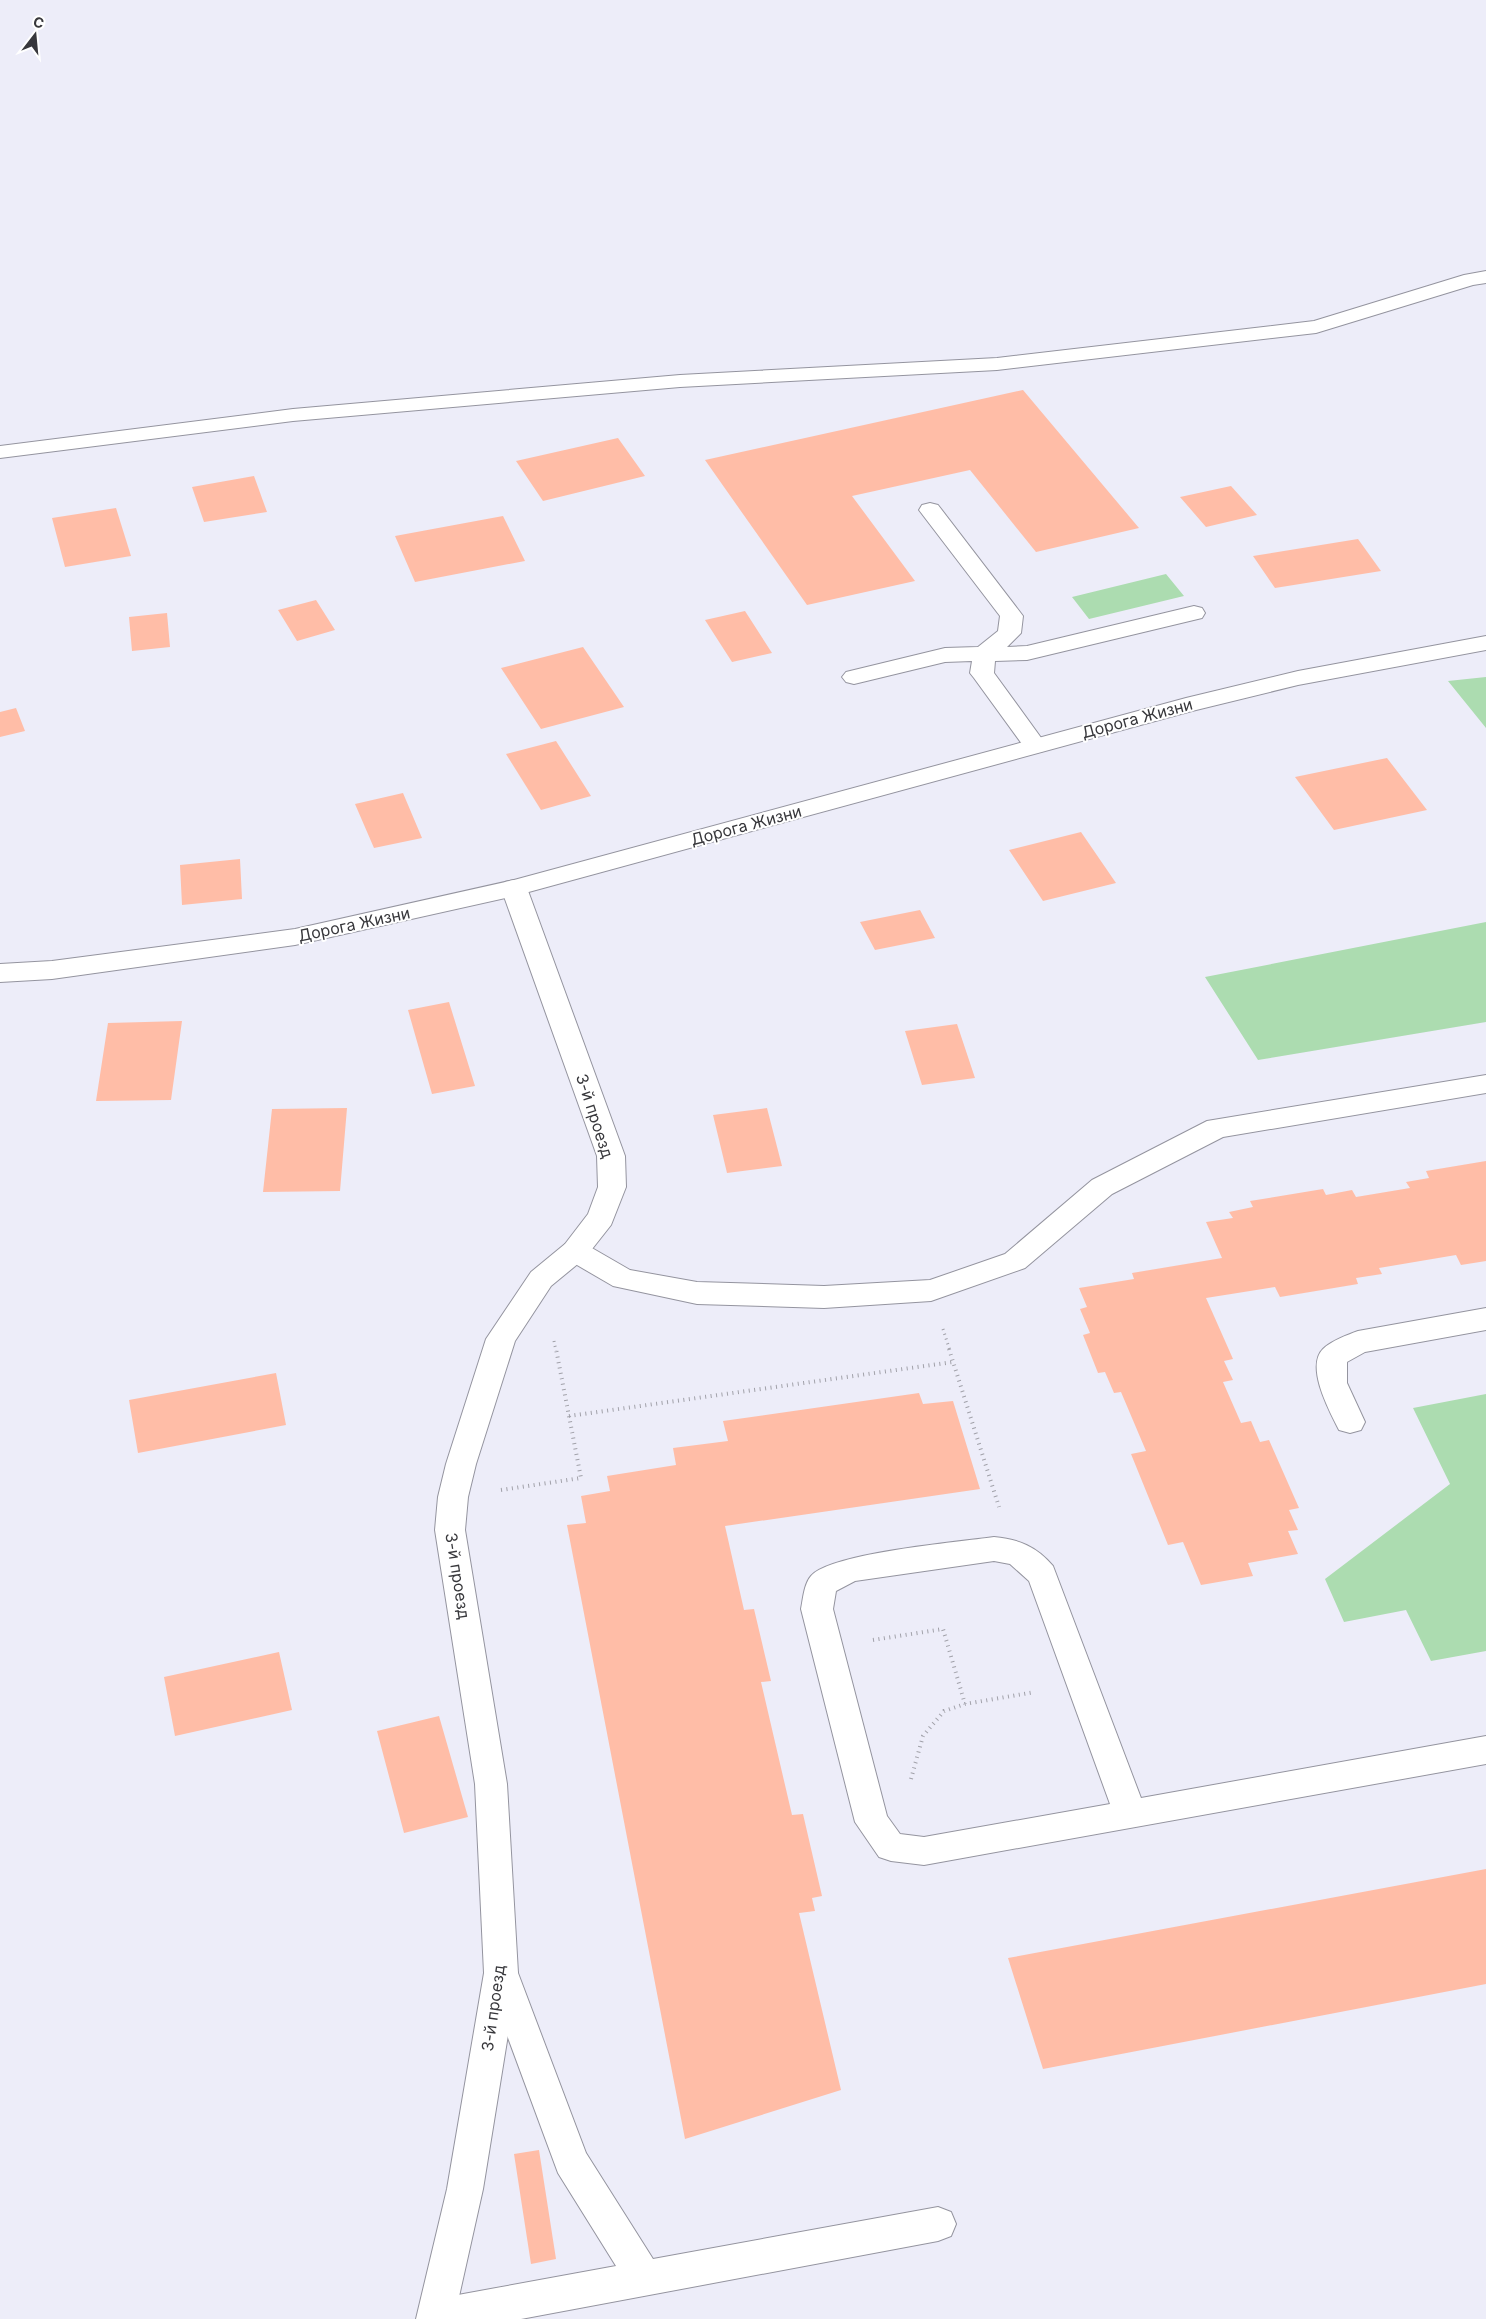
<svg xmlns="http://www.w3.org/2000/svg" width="1486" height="2319" font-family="Inter,sans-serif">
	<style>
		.green { fill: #acdcb0 }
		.building { fill: #ffbda7 }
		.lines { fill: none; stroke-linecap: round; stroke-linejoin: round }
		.service-casing { stroke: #94949f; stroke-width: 2 }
		.minor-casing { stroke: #94949f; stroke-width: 2 }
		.secondary-casing { stroke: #94949f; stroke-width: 2 }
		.path-far1 { stroke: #a1a1a9; stroke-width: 3; stroke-dasharray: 1 4; stroke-linecap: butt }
		.path { stroke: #a1a1a9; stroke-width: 4; stroke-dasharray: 1 4.5; stroke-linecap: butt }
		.service { fill: #fff; fill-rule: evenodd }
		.minor { fill: #fff; fill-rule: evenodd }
		.secondary { fill: #fff; fill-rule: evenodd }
		.labels { text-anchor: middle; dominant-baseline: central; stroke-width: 4; stroke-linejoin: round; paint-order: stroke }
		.street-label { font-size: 16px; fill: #38383c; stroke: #fff }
	</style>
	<rect width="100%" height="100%" fill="#ededf9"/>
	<!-- green -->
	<path class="green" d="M1166 574 1184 596 1089 619 1072 597Z
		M1486 677V728L1448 681Z
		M1486 922V1022L1258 1060 1205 977Z
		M1486 1394V1651L1431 1661 1406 1610 1344 1622 1325 1579 1450 1484 1413 1408Z"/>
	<!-- building -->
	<path class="building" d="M1023 390 1139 528 1036 552 970 470 852 496 915 581 807 605 705 460Z
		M618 438 645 476 543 501 516 461Z
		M254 476 267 512 204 522 192 487Z
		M1231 486 1257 515 1206 527 1180 497Z
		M116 508 131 556 65 567 52 518Z
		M503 516 525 561 415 582 395 536Z
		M1358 539 1381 571 1275 588 1253 556Z
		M316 600 335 630 297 641 278 610Z
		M745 611 772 653 732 662 705 620Z
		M167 613 170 647 132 651 129 617Z
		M583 647 624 707 541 729 501 668Z
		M16 708 25 731 0 737V712Z
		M556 741 591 796 541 810 506 754Z
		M1387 758 1427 810 1334 830 1295 777Z
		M403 793 422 838 374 848 355 804Z
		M1081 832 1116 883 1043 901 1009 850Z
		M240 859 242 899 182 905 180 865Z
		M920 910 935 938 875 950 860 922Z
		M449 1002 475 1086 432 1094 408 1010Z
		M182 1021 171 1100 96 1101 108 1023Z
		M957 1024 975 1078 922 1085 905 1031Z
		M347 1108 340 1191 263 1192 272 1109Z
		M767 1108 782 1166 727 1173 713 1115Z
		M1486 1161V1261L1461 1265 1456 1255 1379 1268 1382 1274 1356 1278 1358 1284 1280 1297 1275 1287 1206 1298 1233 1359 1224 1361 1233 1380 1223 1382 1241 1423 1251 1421 1260 1442 1269 1440 1299 1508 1289 1510 1298 1530 1288 1531 1298 1554 1248 1563 1253 1576 1201 1585 1183 1542 1168 1545 1131 1454 1146 1451 1121 1392 1114 1393 1105 1372 1098 1373 1083 1335 1090 1333 1080 1309 1087 1307 1079 1288 1134 1279 1132 1273 1222 1258 1206 1222 1233 1218 1229 1212 1253 1207 1250 1201 1323 1189 1326 1195 1352 1190 1356 1197 1410 1188 1406 1182 1429 1178 1426 1171Z
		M276 1373 286 1425 138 1453 129 1400Z
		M919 1393 923 1404 953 1401 980 1489 725 1526 744 1610 754 1609 771 1681 761 1682 792 1815 803 1814 822 1896 812 1898 815 1911 799 1913 841 2090 685 2139 567 1525 586 1523 581 1496 610 1491 607 1476 676 1465 673 1448 728 1441 723 1421Z
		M279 1652 292 1710 175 1736 164 1677Z
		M439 1716 468 1817 404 1833 377 1731Z
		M1486 1869V1984L1043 2069 1008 1958Z
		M539 2150 556 2259 531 2264 514 2154Z"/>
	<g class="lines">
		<!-- service casing -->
		<g class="service-casing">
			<path id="service" d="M1486 271V283L1473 285 1316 333 997 370 680 387 293 421 0 458V446L293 409 680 375 997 358 1314 321 1464 275Z
				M930 503 938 505 1023 616 1021 633 1007 647 1027 646 1194 606 1202 608 1205 613 1202 618 1027 660 995 661 994 673 1047 746 1043 751 1035 753 1027 751 974 678 970 673 972 661 945 662 854 684 846 682 842 677 846 672 945 648 978 647 998 631 1000 616 919 510 922 505Z
				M1486 1075V1093L1223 1137 1112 1194 1025 1268 931 1301 824 1308 697 1304 613 1286 565 1258 561 1251 565 1244 575 1241 585 1244 630 1270 697 1282 824 1286 930 1280 1005 1254 1092 1180 1207 1121Z
				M1486 1308V1330L1365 1352 1347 1362V1383L1365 1422 1361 1430 1350 1433 1339 1430C1330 1412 1305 1367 1323 1349 1331 1341 1347 1335 1358 1331Z
				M994 1537C1019 1539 1037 1547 1053 1566L1141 1798 1486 1736V1764L924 1865 891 1861 879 1857 855 1822 801 1609C803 1599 804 1584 811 1576 831 1553 959 1542 994 1537ZM994 1561 1010 1564 1029 1581 1110 1804 924 1837 900 1834 887 1816 833 1609 836 1591 855 1581Z
				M501 1958 513 1962 518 1973 586 2153 653 2259 938 2207 951 2212 956 2224 951 2236 938 2241 521 2319H418L423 2304 436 2299 616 2266 558 2173 484 1973 489 1962Z"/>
		</g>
		<!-- minor casing -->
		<g class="minor-casing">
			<path id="minor" d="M514 880 523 882 527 888 625 1156 626 1187 611 1225 585 1258 551 1286 515 1341 476 1464 468 1497 465 1530 507 1784 518 1973 483 2189 454 2319H416L447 2189 484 1973 475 1784 435 1530 438 1497 446 1464 486 1339 531 1272 565 1244 588 1214 598 1187 597 1156 501 888 505 882Z"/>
		</g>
		<!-- secondary casing -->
		<g class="secondary-casing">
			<path id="secondary" d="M1486 636V650L1298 685 1192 711 514 896 295 945 52 979 0 982V964L52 961 295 929 514 880 1186 698 1298 671Z"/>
		</g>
		<!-- path-far1 -->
		<path class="path-far1" d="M943 1329 950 1351
			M554 1341 556 1351"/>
		<!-- path -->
		<path class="path" d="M949 1349 999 1507
			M569 1416 953 1362
			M501 1490 581 1478 556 1349
			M873 1640 943 1629 965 1704
			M911 1779 923 1736 944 1711 965 1704 1035 1692"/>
		<!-- service -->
		<use href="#service" class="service"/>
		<!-- minor -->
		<use href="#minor" class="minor"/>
		<!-- secondary -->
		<use href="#secondary" class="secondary"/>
	</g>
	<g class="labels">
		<!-- street labels -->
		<g class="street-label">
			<text transform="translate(1137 718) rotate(-15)">Дорога Жизни</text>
			<text transform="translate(746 825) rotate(-15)">Дорога Жизни</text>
			<text transform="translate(354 924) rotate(-12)">Дорога Жизни</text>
			<text transform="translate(595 1116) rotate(72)">3-й проезд</text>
			<text transform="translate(458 1576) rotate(81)">3-й проезд</text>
			<text transform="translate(493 2008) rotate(-82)">3-й проезд</text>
		</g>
	</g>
	<!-- north arrow -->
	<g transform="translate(35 35) rotate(16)" stroke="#ffffff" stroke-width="4" paint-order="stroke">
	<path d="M0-4L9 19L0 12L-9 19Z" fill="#38383c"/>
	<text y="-8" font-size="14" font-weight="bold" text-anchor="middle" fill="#38383c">С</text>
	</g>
</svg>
